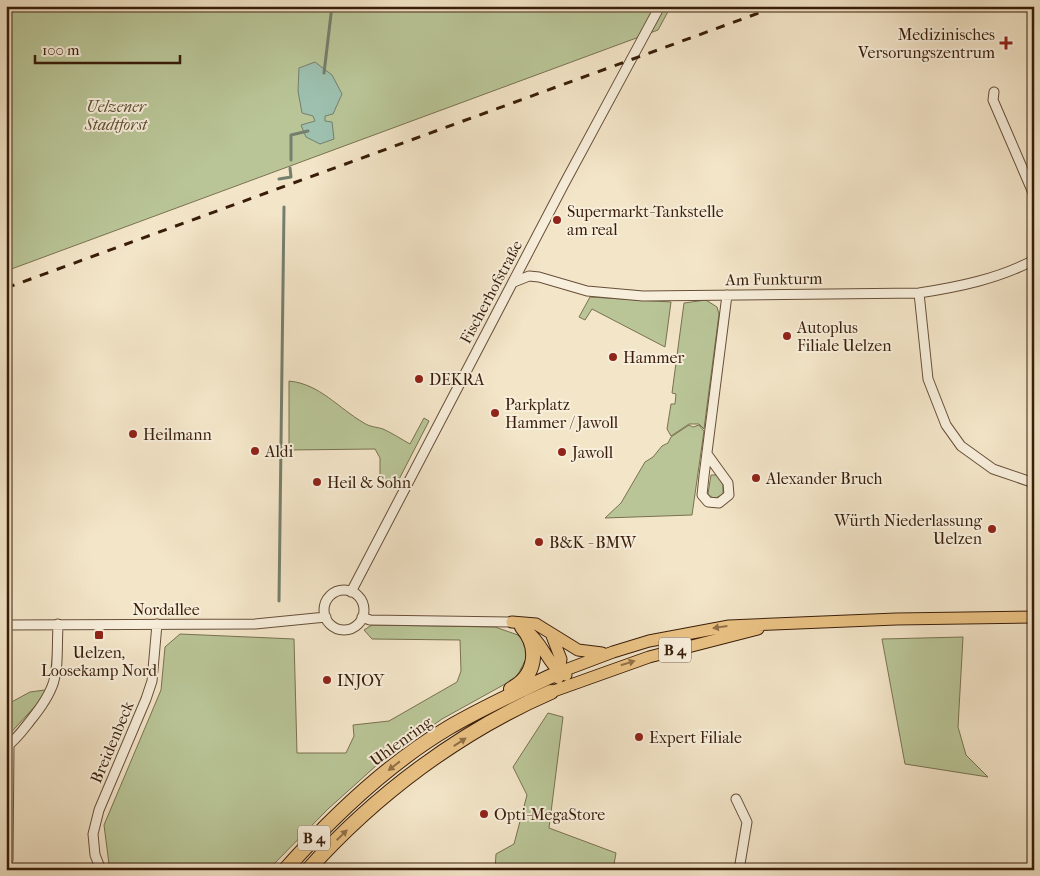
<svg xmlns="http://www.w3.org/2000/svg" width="1040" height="876" font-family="'IM FELL French Canon',serif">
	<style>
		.green { fill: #b9c597; stroke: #797150 }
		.water { fill: #9dc0af; stroke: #757f6d }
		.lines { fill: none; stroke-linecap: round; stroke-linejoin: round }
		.stream { stroke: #757f6d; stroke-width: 3 }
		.minor-casing { stroke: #684f39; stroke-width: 11 }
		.major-casing { stroke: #391d09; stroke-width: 13 }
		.highway-casing { stroke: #391d09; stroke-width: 16 }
		.minor { stroke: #f7eedb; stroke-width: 9 }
		.major { stroke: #eac284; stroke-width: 11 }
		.highway { stroke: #eac284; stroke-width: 14 }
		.rail { stroke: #391d09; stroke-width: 3; stroke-dasharray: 9 9; stroke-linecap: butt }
		.oneway { fill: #927046 }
		.poi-dot { fill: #8f2418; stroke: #f7eedb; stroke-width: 2 }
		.labels { text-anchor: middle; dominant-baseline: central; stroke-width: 4; stroke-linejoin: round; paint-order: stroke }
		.shield { fill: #f7eedb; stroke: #725c48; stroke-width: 1 }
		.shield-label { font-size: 15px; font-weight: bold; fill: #391d09 }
		.poi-label { font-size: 16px; fill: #391d09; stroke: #f7eedb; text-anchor: start }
		.park-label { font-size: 16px; font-style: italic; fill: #5f4f34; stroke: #f7eedb }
		.street-label { font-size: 16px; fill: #391d09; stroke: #f7eedb }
	</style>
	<rect width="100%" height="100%" fill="#f3e5c8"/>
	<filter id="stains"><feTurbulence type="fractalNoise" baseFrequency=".004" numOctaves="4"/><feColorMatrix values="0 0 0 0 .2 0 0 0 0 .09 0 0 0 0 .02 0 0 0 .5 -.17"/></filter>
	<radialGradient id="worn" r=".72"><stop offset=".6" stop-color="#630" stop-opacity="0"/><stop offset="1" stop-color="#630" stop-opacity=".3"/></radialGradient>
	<!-- green -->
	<path class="green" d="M6 6H671L658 30 6 271Z
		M590 297 671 302 665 347 592 309 585 320 579 317Z
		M706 300 717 307 719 314 704 429 699 424H689L671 436 667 429 671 404H675L676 394 672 393 684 303Z
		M289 381C320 384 338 408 364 423 370 427 377 427 383 429 392 433 401 439 410 444L424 418 429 421 394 489 380 483V458L375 449 289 450Z
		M689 425 693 427 699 425 704 431 692 515 605 518 621 503 645 462 653 457 662 446 668 443 671 437Z
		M711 475H716L723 481V494L714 499 708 494Z
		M372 625 495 627 518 635 524 642 527 651 526 659 516 678 442 719 378 764 328 809 268 870H114L109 864 104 825 161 690 165 647 180 634 294 639 297 753H346L354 736 353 725 389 721 457 682 461 671 460 640 372 639 364 630Z
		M963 637 958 727 966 755 988 777 905 764 882 639Z
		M45 690 48 692 6 738V705L30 692Z
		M548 713 563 717 549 828 616 853 613 870H495L496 854 514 844 527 795 513 767Z"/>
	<!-- water -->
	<path class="water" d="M315 62 332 75 342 94 333 114 325 116V121L332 122 334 139 320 144 306 137 301 125 315 121 313 116 302 113 298 91 299 68Z"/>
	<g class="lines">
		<!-- stream -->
		<path class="stream" d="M324 73 332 6
			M291 160V135L308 131
			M279 179 291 177 290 168
			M279 601 284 207"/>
		<!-- minor casing -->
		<g class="minor-casing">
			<path id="minor" d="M994 92 993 100 1034 195
				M514 282 529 276 539 277 587 291 643 296 919 293C958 287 998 279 1034 260
				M919 293 928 379 946 425 961 446 993 469 1034 483
				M707 454 728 483 729 495 719 503 708 502 702 495 704 476 727 295
				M324 610a20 20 0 1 1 40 0a20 20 0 1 1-40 0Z
				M351 592 563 186 660 6
				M362 617 370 620 512 622
				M6 625 255 624 326 617
				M6 747C16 740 23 730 30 721 62 682 56 671 58 624
				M736 799 747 822 739 870
				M8 860 9 745
				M101 870 95 855 93 834 99 810 146 699 152 681 157 624"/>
		</g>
		<!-- major casing -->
		<g class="major-casing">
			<path id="major" d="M512 622 536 624 578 650 602 653
				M526 630C545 644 546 665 566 675
				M552 636 561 659 558 678
				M560 672 613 652 649 641 729 626 896 619 1034 617
				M551 692 649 657 758 629"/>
		</g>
		<!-- highway casing -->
		<g class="highway-casing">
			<path id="highway" d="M511 689C536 676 540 648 522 627
				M285 870C332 817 386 765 448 728 482 708 523 689 560 672
				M308 870C375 795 459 732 551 692"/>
		</g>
		<!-- minor -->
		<use href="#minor" class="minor"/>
		<!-- major -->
		<use href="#major" class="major"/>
		<!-- highway -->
		<use href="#highway" class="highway"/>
		<!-- rail -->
		<path class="rail" d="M6 288 778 6"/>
	</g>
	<!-- one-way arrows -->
	<defs><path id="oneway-solid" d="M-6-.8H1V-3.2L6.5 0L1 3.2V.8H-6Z" transform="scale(1.25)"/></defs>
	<g class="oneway">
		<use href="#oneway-solid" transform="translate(720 627) rotate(172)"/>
		<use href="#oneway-solid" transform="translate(628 663) rotate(-17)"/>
		<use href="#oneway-solid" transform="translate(460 742) rotate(-33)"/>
		<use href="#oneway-solid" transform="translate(394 766) rotate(142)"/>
		<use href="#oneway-solid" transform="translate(342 835) rotate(-44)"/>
	</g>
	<!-- markers -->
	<g class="poi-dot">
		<path d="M1003.5 35.5h5v5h5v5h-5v5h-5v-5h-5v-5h5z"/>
		<circle cx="557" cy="220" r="5"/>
		<circle cx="787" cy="336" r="5"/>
		<circle cx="613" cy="357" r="5"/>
		<circle cx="419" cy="379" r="5"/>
		<circle cx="495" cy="413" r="5"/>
		<circle cx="133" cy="434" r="5"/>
		<circle cx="255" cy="451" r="5"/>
		<circle cx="562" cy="452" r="5"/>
		<circle cx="756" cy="478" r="5"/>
		<circle cx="317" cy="482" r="5"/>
		<circle cx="992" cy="529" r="5"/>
		<circle cx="539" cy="542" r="5"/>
		<rect x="94" y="630" width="10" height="10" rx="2.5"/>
		<circle cx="327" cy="680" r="5"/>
		<circle cx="639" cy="737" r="5"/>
		<circle cx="484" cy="814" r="5"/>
	</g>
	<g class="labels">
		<!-- shield labels -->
		<g class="shield">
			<rect x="659" y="637.5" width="32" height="25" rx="4"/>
			<rect x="298" y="825.5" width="32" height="25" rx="4"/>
		</g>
		<g class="shield-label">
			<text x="675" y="650">B 4</text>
			<text x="314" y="838">B 4</text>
		</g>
		<!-- poi labels -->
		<g class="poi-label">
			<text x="995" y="34" text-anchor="end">Medizinisches<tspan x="995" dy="18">Versorungszentrum</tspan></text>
			<text x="567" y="211">Supermarkt-Tankstelle<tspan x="567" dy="18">am real</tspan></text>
			<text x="797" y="327">Autoplus<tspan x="797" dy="18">Filiale Uelzen</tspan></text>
			<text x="623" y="357">Hammer</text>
			<text x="429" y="379">DEKRA</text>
			<text x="505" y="404">Parkplatz<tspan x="505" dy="18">Hammer / Jawoll</tspan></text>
			<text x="143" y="434">Heilmann</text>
			<text x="265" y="451">Aldi</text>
			<text x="572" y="452">Jawoll</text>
			<text x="766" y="478">Alexander Bruch</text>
			<text x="327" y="482">Heil &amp; Sohn</text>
			<text x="982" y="520" text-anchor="end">Würth Niederlassung<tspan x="982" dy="18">Uelzen</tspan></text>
			<text x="549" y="542">B&amp;K - BMW</text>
			<text x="99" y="652" text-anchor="middle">Uelzen,<tspan x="99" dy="18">Loosekamp Nord</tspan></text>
			<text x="337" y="680">INJOY</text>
			<text x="649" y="737">Expert Filiale</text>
			<text x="494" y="814">Opti-MegaStore</text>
		</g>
		<!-- park labels -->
		<g class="park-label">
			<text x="116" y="106">Uelzener<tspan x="116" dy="18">Stadtforst</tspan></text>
		</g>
		<!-- street labels -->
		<g class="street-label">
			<text transform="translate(774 279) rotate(-1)">Am Funkturm</text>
			<text transform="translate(491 292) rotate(-62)">Fischerhofstraße</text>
			<text x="166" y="609">Nordallee</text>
			<text transform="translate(401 741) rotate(-36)">Uhlenring</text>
			<text transform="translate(112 742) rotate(-67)">Breidenbeck</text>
		</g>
	</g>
	<!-- margin -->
	<rect width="1040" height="876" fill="none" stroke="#f3e5c8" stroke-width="25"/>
	<rect x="8" y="8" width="1025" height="861" fill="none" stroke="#391d09" stroke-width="2.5"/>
	<rect x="12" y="12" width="1015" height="851" fill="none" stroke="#391d09"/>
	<!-- scale -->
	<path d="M35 55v8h145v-8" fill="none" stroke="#391d09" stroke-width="2.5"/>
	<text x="42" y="55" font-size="15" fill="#391d09" stroke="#f7eedb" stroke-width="4" paint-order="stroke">100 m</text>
	<rect width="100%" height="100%" filter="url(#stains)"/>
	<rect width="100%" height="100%" fill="url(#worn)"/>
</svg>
